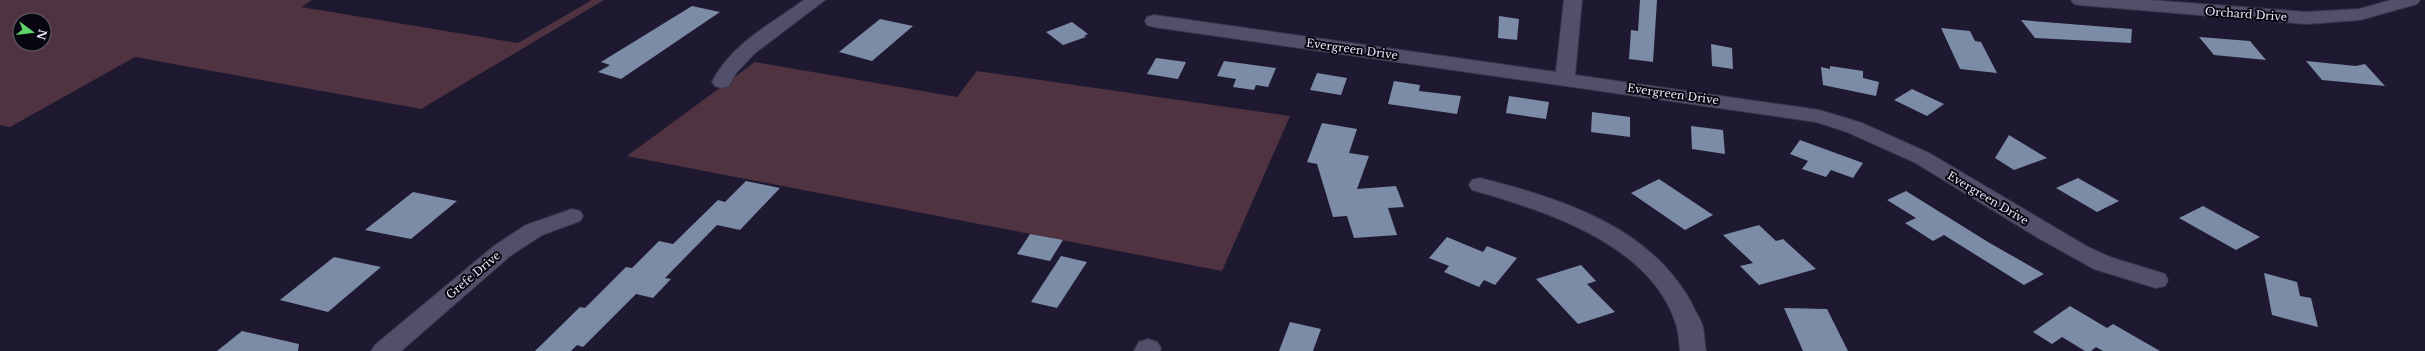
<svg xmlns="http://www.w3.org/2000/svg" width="2425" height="351" font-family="'Libre Baskerville',serif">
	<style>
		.green { fill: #4f3340; fill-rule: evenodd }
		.building { fill: #7c8ba6 }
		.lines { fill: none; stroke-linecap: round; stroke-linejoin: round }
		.street-casing { stroke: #3a3649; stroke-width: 2 }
		.street { fill: #534f6a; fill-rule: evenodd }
		.labels { text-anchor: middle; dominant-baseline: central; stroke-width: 4; stroke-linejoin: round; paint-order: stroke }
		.street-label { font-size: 11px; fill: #e9e7f8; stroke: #080610 }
	</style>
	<rect width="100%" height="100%" fill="#1e1931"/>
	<!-- green -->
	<path class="green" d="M0 0H312L301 7 518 43 592 0H604L421 109 135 57 10 127 0 125ZM20 20H44V44H20Z
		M755 62 957 97 977 71 1290 116 1222 271 627 156Z"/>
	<!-- building -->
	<path class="building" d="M1640 0H1657L1653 62 1629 59 1631 30 1638 31Z
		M692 6 720 12 621 79 598 72 610 65 601 62Z
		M1499 16 1519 19 1517 40 1498 38Z
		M880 19 913 26 872 61 839 52Z
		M2021 20 2132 29 2131 43 2035 38Z
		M1072 22 1088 34 1084 36 1086 37 1063 45 1046 32Z
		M1941 28 1970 31 1975 41 1981 42 1997 73 1960 69Z
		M2199 37 2250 41 2266 60 2214 55Z
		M1711 44 1732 48 1733 69 1712 66Z
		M1156 58 1186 62 1178 79 1147 74Z
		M1224 61 1276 68 1268 87 1256 85 1254 90 1233 87 1236 79 1217 76Z
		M2306 61 2356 66 2365 64 2385 86 2322 80Z
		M1830 66 1863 71V78L1879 82 1876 96 1823 85 1821 67 1830 69Z
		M1317 73 1347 78 1341 95 1310 90Z
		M1394 81 1420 85 1419 91 1461 96 1457 114 1388 104Z
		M1912 89 1944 104 1927 116 1894 100Z
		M1509 96 1549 102 1546 119 1506 113Z
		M1592 112 1630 117V137L1591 132Z
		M1322 123 1357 129 1349 153 1369 156 1357 189 1396 186 1404 207 1388 208 1397 235 1354 238 1347 216 1333 217 1317 164 1307 162Z
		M1691 126 1723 130 1725 154 1692 149Z
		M2009 135 2047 158 2014 170 1995 158Z
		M1800 140 1863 163 1853 178 1831 170 1826 177 1802 169 1808 161 1790 154Z
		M2078 178 2110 196 2119 201 2097 212 2056 188Z
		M1659 179 1713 215 1685 230 1631 193Z
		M746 181 780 188 740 230 717 225 665 278 671 279 653 298 636 294 583 347 577 345 571 351H535L580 307 585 308 626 267 632 268 659 241 673 244 718 200 725 202Z
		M1906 191 1988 242 2044 274 2024 285 1944 235 1933 241 1905 223 1916 218 1887 200Z
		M413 192 457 201 411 239 365 230Z
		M2203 206 2260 237 2236 250 2179 218Z
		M1759 225 1776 241 1783 239 1816 269 1759 285 1740 266 1753 263 1723 235Z
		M1030 234 1063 240 1050 261 1017 254Z
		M1447 237 1483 252 1487 246 1517 258 1495 285 1484 280 1479 287 1444 272 1449 266 1429 258Z
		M1061 256 1087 262 1057 308 1031 302Z
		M334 257 381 267 328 312 280 300Z
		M1581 265 1596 281 1587 284 1615 312 1578 324 1536 279Z
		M2264 273 2297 282 2300 296 2311 298 2318 327 2272 315Z
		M2070 306 2107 328 2113 324 2160 351H2103L2096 347 2091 351H2085L2062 337 2052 344 2033 332Z
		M1784 308 1827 309 1848 351H1803Z
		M1290 322 1321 329 1313 351H1279Z
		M242 331 299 344 298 351H217Z"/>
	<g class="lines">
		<!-- street casing -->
		<g class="street-casing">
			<path id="street" d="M804 0H825L755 53 736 73 729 86 722 88 715 86 712 82C731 44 771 24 804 0Z
				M1564 0H1582L1575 75 1819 110 1862 123 1929 153 2088 247 2110 257 2165 274 2168 280 2165 286 2156 288 2094 269 2040 239 1914 162 1847 132 1816 122 1154 27 1147 25 1145 21 1147 17 1154 15 1556 72Z
				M2071 0H2149L2306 12 2359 9 2391 0H2420L2417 4 2360 20 2306 24 2080 5 2074 4Z
				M1480 178C1560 198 1649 226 1691 302 1694 309 1699 317 1702 324 1705 333 1704 342 1706 351H1680C1679 342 1679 333 1676 324 1651 244 1544 210 1472 190L1469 185 1472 180Z
				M572 209 580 211 583 216 580 221 542 235 510 256 401 351H371L375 345 494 246 526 225Z
				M1148 339 1157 342 1161 348 1160 351H1134L1139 342Z"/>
		</g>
		<!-- street -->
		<use href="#street" class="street"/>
	</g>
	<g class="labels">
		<!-- street labels -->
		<g class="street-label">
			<text transform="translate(2246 14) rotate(4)">Orchard Drive</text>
			<text transform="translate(1352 49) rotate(8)">Evergreen Drive</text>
			<text transform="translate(1673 94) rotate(8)">Evergreen Drive</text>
			<text transform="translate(1988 198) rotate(31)">Evergreen Drive</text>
			<text transform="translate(473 275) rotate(-40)">Grefe Drive</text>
		</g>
	</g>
	<!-- north arrow -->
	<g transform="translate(32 32) rotate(105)"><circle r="19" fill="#080610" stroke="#62606d"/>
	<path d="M0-3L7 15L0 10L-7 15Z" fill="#61d46a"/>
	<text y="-6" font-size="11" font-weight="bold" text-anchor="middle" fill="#e9e7f8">N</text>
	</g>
</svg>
